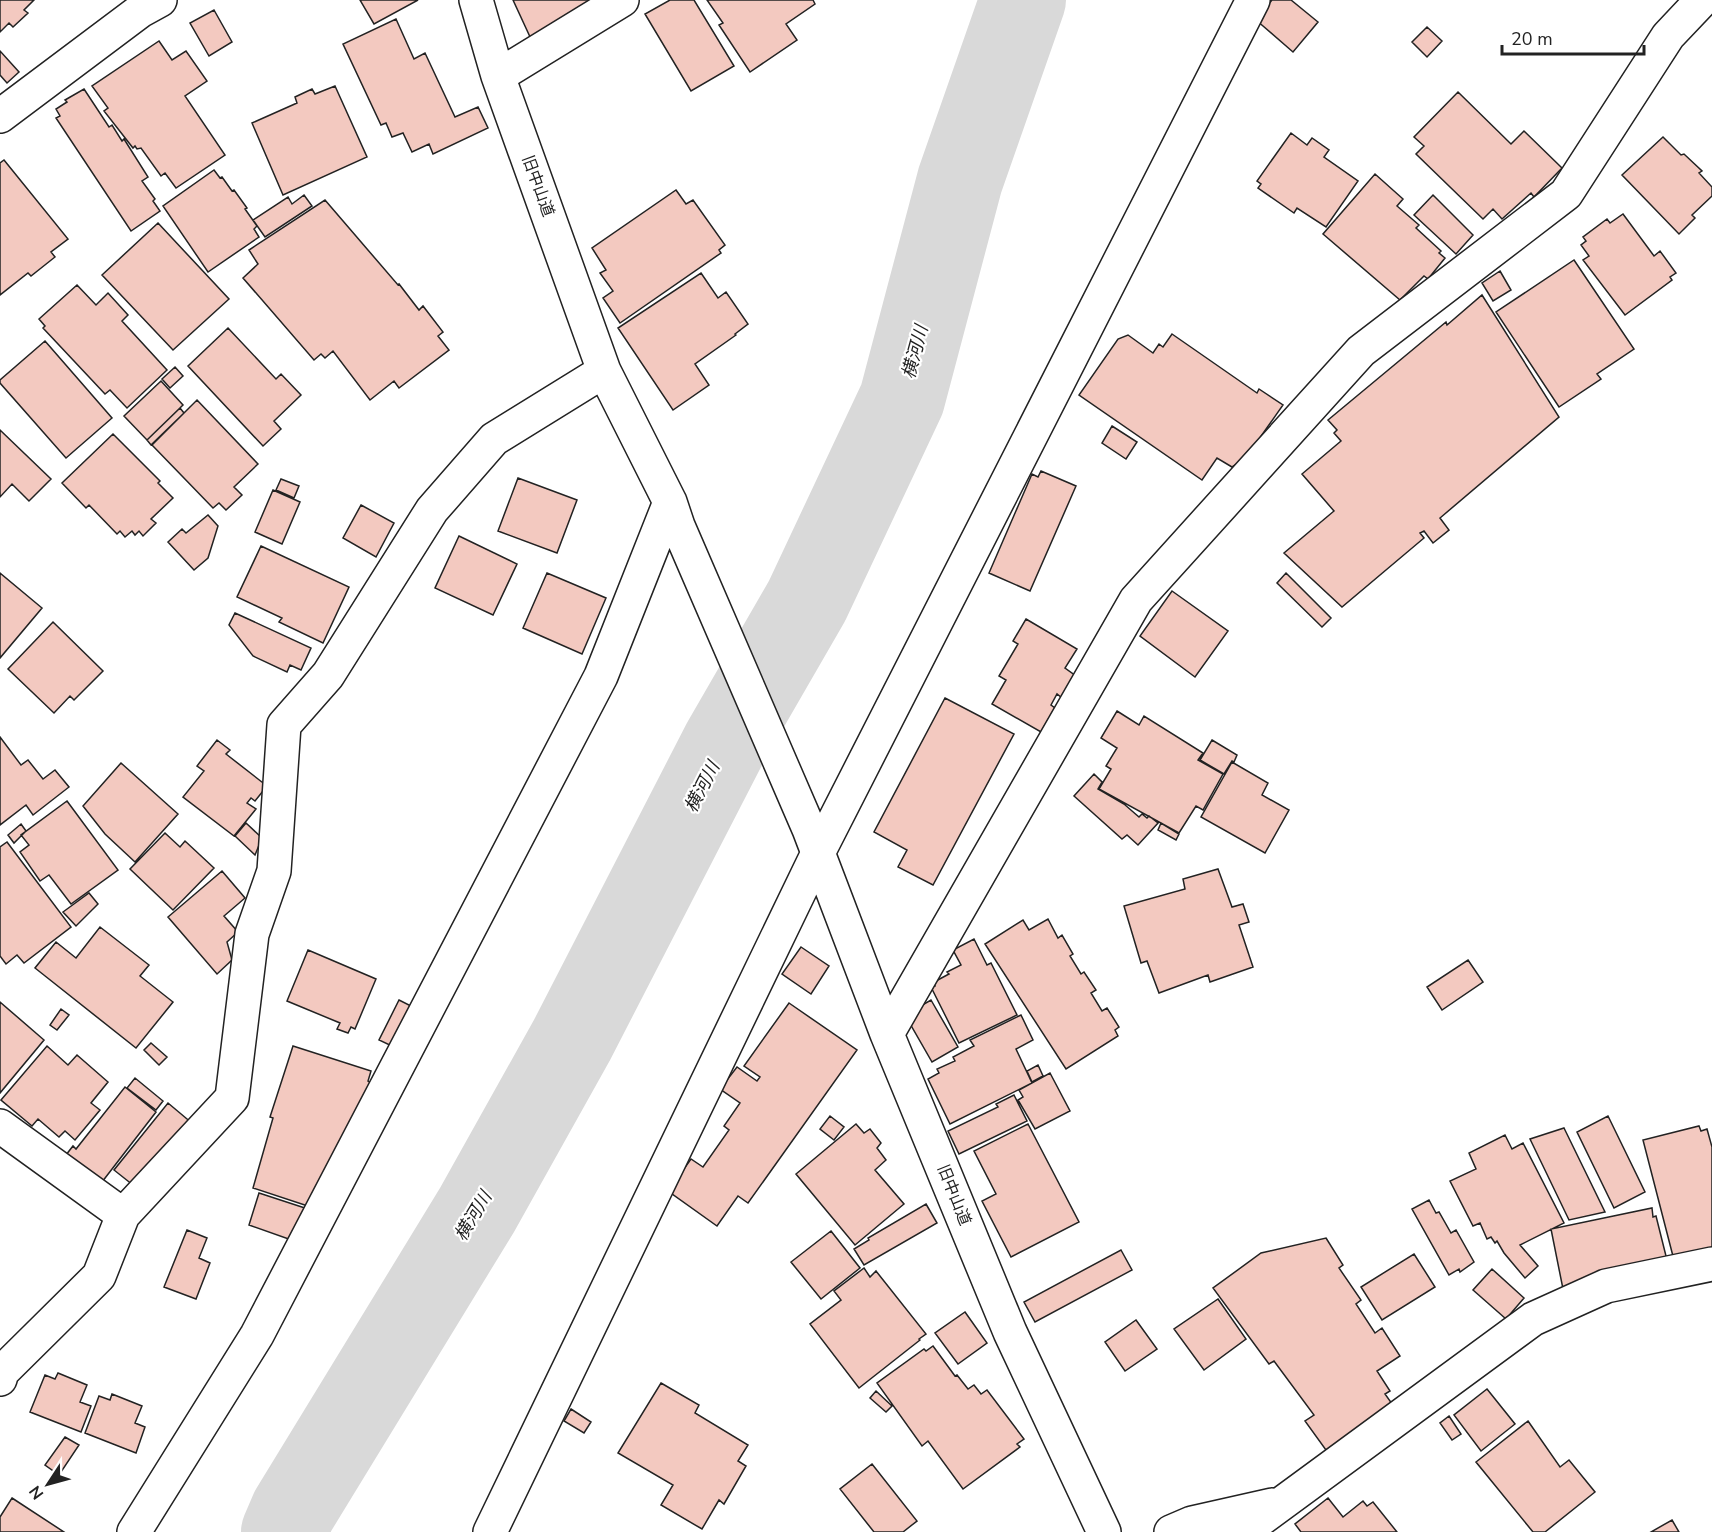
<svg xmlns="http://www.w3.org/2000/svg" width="1712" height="1532" font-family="'Nunito Sans','Noto Sans JP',sans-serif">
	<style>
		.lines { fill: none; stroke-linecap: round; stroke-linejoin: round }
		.river { stroke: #d9d9d9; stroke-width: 86 }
		.building { fill: #f3c9c0; stroke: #222; stroke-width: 1.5 }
		.minor-casing { stroke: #222; stroke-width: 36 }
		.minor { stroke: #fff; stroke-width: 33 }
		.labels { text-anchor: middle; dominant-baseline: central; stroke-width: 4.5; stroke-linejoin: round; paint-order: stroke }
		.street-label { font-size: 16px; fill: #222; stroke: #fff }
		.water-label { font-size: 18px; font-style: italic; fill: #222; stroke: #fff }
	</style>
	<rect width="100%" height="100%" fill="#fff"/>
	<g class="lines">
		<!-- river -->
		<path class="river" d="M284 1532 293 1511 477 1210 572 1040 725 743 807 601 902 399 960 180 1023 0"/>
	</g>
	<!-- building -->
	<path class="building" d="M0 0H34L24 10 28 13 13 27 9 23 0 32Z
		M360 0H418L374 24Z
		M513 0H608L531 39Z
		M670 0H694L734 66 691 91 645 14Z
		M707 0H813L815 4 786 24 797 40 750 72 719 25 723 23Z
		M1272 0H1291L1318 22 1293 52 1256 20Z
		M214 10 232 42 209 56 190 23Z
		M396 19 414 59 425 53 455 117 478 107 488 128 433 154 429 144 412 152 403 133 392 137 386 123 381 125 343 44Z
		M1427 27 1442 41 1427 57 1412 42Z
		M159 41 172 60 186 51 207 81 185 96 225 155 176 188 165 173 161 176 141 148 137 149 135 146 133 148 104 111 108 108 92 86Z
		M0 51 19 72 7 83 0 75Z
		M335 86 367 157 283 195 252 123 297 103 295 97 312 89 315 94Z
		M84 89 109 127 112 125 122 141 124 139 148 177 142 181 155 199 153 201 160 211 131 231 56 118 60 116 56 109 67 102 65 100Z
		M1458 92 1511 144 1524 131 1562 168 1534 197 1531 193 1502 219 1493 209 1483 219 1416 154 1424 146 1414 137Z
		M1291 133 1307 145 1312 138 1329 150 1324 157 1358 181 1326 227 1297 208 1294 213 1258 188 1261 184 1257 181Z
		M1663 137 1681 155 1684 154 1702 171 1699 173 1712 187V196L1692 215 1695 218 1679 234 1622 175Z
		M4 160 68 239 51 252 55 257 31 276 28 273 0 295V163Z
		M214 170 220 178 222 177 232 191 234 190 247 208 245 209 257 226 254 229 259 237 208 272 163 206Z
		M1375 174 1403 199 1397 206 1419 225 1416 228 1441 251 1439 253 1445 258 1428 279 1424 276 1400 300 1323 234Z
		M676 190 686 204 693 200 725 245 719 250 721 253 620 323 603 298 613 291 600 273 606 270 592 248Z
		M304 195 312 206 265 237 253 220 288 197 292 204Z
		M1433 195 1473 235 1456 254 1414 215Z
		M325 200 398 285 399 284 419 310 423 306 443 332 438 336 449 350 399 388 394 381 370 400 333 351 325 358 321 354 314 360 243 278 258 264 249 250Z
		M1623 214 1654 256 1660 251 1676 273 1670 277 1672 280 1625 315 1583 260 1589 256 1581 245 1586 241 1583 237 1607 219 1610 223Z
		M158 223 229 299 173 350 102 275Z
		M1574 260 1634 349 1597 374 1601 379 1559 407 1496 312Z
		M1500 271 1511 290 1493 301 1482 283Z
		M701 273 718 298 726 292 748 324 735 334 736 335 695 364 709 385 673 410 618 328Z
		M77 285 96 305 108 293 128 315 122 321 167 370 127 408 110 390 105 394 43 328 45 326 39 319Z
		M1482 295 1559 417 1440 518 1449 530 1433 543 1424 531 1420 533 1424 538 1342 607 1284 553 1334 511 1302 474 1341 441 1334 433 1337 430 1328 420 1446 322 1447 325Z
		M228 328 276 379 281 374 301 395 274 421 281 429 263 446 188 366Z
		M1172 334 1257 393 1259 389 1283 405 1245 459 1232 467 1217 458 1202 480 1079 395 1118 339 1128 335 1153 353 1159 344 1163 347Z
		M45 341 112 418 66 458 0 383V380Z
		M175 367 183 376 170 388 162 379Z
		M161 381 183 405 147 440 124 416Z
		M197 400 258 464 234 487 242 495 226 510 219 503 213 508 152 445Z
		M180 408 184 413 151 445 147 440Z
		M1112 426 1137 442 1126 459 1102 443Z
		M0 430 51 479 29 501 12 484 0 497Z
		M113 434 160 481 158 483 173 498 151 519 156 523 143 536 139 531 135 535 132 531 125 537 120 531 117 534 89 505 86 508 62 483Z
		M1041 471 1076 486 1030 591 989 573 1032 474 1038 477Z
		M518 478 577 500 557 553 498 531Z
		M281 479 299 486 294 498 276 490Z
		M273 490 300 502 282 544 255 532Z
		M361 505 394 523 376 557 343 538Z
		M208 515 218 526 208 558 194 570 168 542 182 529 186 533Z
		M459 536 517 564 493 615 435 588Z
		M261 546 349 587 323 643 279 622 282 618 237 597Z
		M0 573 42 608 0 658Z
		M547 573 606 598 582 654 523 628Z
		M1286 573 1331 618 1322 627 1277 583Z
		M1172 591 1228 631 1195 677 1140 636Z
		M235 613 311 648 301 670 290 665 287 672 253 656 229 625Z
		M1026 619 1077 649 1065 668 1076 676 1062 698 1057 694 1051 705 1055 708 1041 732 992 704 1006 680 999 676 1018 644 1013 641Z
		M53 622 103 671 74 700 70 696 54 713 8 669Z
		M945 698 1014 734 933 885 898 867 907 850 874 832Z
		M1117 711 1139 725 1144 716 1203 753 1198 760 1223 774 1203 810 1196 806 1179 833 1099 789 1111 769 1106 766 1117 748 1101 738Z
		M0 737 21 765 28 760 43 779 55 770 69 787 33 815 26 805 0 825Z
		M217 740 230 750 226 754 267 786 255 801 251 798 247 803 256 809 234 836 183 797 204 771 197 766Z
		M1212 740 1237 755 1234 762 1232 761 1224 774 1200 760Z
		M1232 762 1268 783 1262 795 1289 810 1265 853 1201 817Z
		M121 763 178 814 135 862 105 834 83 806Z
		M1094 774 1102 782 1098 789 1124 804 1139 817 1142 814 1147 818 1149 816 1158 823 1138 845 1127 835 1122 839 1074 796Z
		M67 801 118 870 71 904 49 875 40 881 20 852 29 845 21 835Z
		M246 823 262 838 255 855 235 836Z
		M1161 823 1179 834 1176 840 1158 830Z
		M21 824 26 831 14 843 8 835Z
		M165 833 180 847 185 841 214 868 173 910 130 869Z
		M7 842 71 927 24 963 17 955 6 964 0 956V847Z
		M1218 869 1232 907 1243 904 1249 922 1239 925 1253 967 1210 982 1208 975 1159 993 1147 961 1141 963 1124 906 1185 889 1183 879Z
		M222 871 245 898 224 916 238 932 227 942 232 960 217 974 168 917Z
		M89 893 98 904 76 926 63 912Z
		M1048 919 1058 938 1062 935 1073 954 1070 956 1081 974 1084 972 1096 990 1091 993 1102 1011 1107 1008 1119 1027 1115 1030 1118 1036 1066 1069 985 944 1023 920 1029 930Z
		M100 927 149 965 140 976 173 1002 136 1048 35 968 56 942 76 958Z
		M974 939 987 965 991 963 1017 1015 959 1043 931 987 935 986 934 982 949 974 947 972 961 965 953 950Z
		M801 947 829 966 811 994 782 974Z
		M308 950 376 979 355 1029 351 1027 348 1033 337 1029 340 1023 287 1001Z
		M1468 960 1483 982 1442 1010 1427 987Z
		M399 1000 415 1008 396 1048 379 1040Z
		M931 1000 958 1047 932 1062 905 1015Z
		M0 1002 44 1040 0 1093Z
		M789 1003 857 1050 748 1203 738 1196 717 1226 668 1191 691 1159 703 1167 729 1130 724 1126 740 1103 720 1089 737 1067 757 1081 760 1077 744 1066Z
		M61 1009 69 1015 57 1030 50 1025Z
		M1021 1015 1033 1040 1016 1049 1032 1083 950 1124 928 1079 939 1073 937 1069 955 1061 953 1057 974 1046 970 1040Z
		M151 1043 167 1057 159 1065 144 1050Z
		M47 1046 68 1065 77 1055 108 1082 91 1103 100 1110 75 1140 65 1131 59 1137 38 1119 32 1126 1 1100Z
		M293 1046 371 1071 368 1081 374 1084 323 1211 253 1188 273 1118 270 1117Z
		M1038 1065 1043 1076 1032 1082 1027 1071Z
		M1050 1073 1070 1111 1035 1129 1018 1100 1023 1097 1019 1090Z
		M135 1078 163 1101 156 1110 127 1088Z
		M125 1087 156 1112 102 1182 62 1160 73 1146 76 1149Z
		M1014 1095 1027 1121 959 1154 948 1131 998 1107 996 1104Z
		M168 1103 193 1124 138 1189 114 1170Z
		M830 1116 844 1127 834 1140 820 1129Z
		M1608 1116 1645 1192 1614 1208 1577 1132Z
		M856 1124 864 1133 870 1129 881 1143 877 1148 886 1160 875 1170 904 1204 855 1245 796 1174Z
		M1028 1124 1079 1222 1011 1257 982 1201 996 1194 974 1151Z
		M1699 1126 1701 1131 1707 1129 1712 1147V1254L1675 1264 1643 1140Z
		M1564 1128 1605 1212 1569 1220 1530 1139Z
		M1505 1135 1512 1149 1523 1143 1564 1223 1520 1245 1538 1266 1525 1278 1504 1253 1497 1241 1495 1243 1491 1237 1487 1239 1480 1223 1473 1226 1450 1181 1476 1169 1469 1153Z
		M259 1193 311 1210 300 1243 249 1225Z
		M1429 1200 1436 1213 1439 1212 1451 1233 1456 1230 1474 1262 1460 1272 1459 1269 1449 1275 1412 1209Z
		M926 1204 937 1223 864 1265 854 1249 869 1240 868 1238Z
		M1652 1208 1653 1217 1656 1216 1667 1260 1564 1294 1551 1229Z
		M187 1230 207 1238 199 1258 210 1263 196 1299 164 1287Z
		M831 1231 860 1268 821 1299 791 1262Z
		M1326 1238 1343 1265 1339 1268 1361 1300 1356 1304 1375 1333 1382 1328 1400 1356 1377 1371 1390 1391 1385 1394 1395 1408 1331 1457 1305 1421 1314 1415 1274 1361 1269 1364 1213 1288 1261 1253Z
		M1121 1250 1132 1270 1035 1322 1024 1302Z
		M1414 1254 1435 1287 1382 1320 1361 1287Z
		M864 1268 870 1277 876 1271 926 1334 919 1339 920 1340 859 1388 810 1324 841 1300 834 1291Z
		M1492 1269 1524 1298 1506 1319 1473 1290Z
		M1218 1299 1246 1339 1204 1370 1174 1329Z
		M965 1312 987 1343 958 1364 935 1333Z
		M1136 1320 1157 1349 1125 1371 1105 1342Z
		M933 1346 955 1376 957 1375 968 1389 974 1385 981 1394 987 1390 1024 1439 1017 1444 1020 1447 963 1489 928 1441 922 1446 877 1383 924 1349 926 1351Z
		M58 1373 87 1385 80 1402 91 1406 81 1432 30 1412 45 1375 55 1379Z
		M661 1383 699 1405 695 1413 748 1445 738 1461 746 1466 724 1504 719 1500 702 1529 661 1505 673 1485 618 1453Z
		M1487 1389 1515 1424 1481 1451 1454 1415Z
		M876 1391 892 1406 886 1412 870 1398Z
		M112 1394 142 1406 135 1423 145 1427 136 1453 85 1433 99 1396 110 1400Z
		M571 1409 591 1422 584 1433 564 1421Z
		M1449 1416 1461 1434 1452 1440 1440 1423Z
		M1528 1421 1560 1467 1569 1460 1595 1492 1545 1532H1533L1476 1462Z
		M65 1437 79 1445 59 1475 45 1465Z
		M872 1464 917 1521 903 1532H874L840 1489Z
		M12 1498 64 1532H0V1517Z
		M1328 1498 1343 1517 1363 1501 1367 1506 1373 1502 1397 1532H1301L1295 1524Z
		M1672 1520 1679 1532H1651Z"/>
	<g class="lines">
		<!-- minor casing -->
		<g class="minor-casing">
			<path id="minor" d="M476 0 498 76 604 371 670 502 678 526 809 829 887 1034 1010 1332 1104 1532
				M498 76 622 0
				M0 116 140 11 160 0
				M887 1034 1136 600 1361 351 1566 194 1668 36 1702 0
				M0 1126 123 1215
				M0 1379 2 1372 99 1276 123 1215 232 1098 252 934 274 871 284 725 328 675 432 510 494 439 604 371
				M134 1532 257 1335 601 676 670 502
				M490 1532 818 853 1253 0
				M1171 1532 1192 1523 1272 1505
				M1243 1532 1533 1319 1606 1286 1712 1264"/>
		</g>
		<!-- minor -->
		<use href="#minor" class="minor"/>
	</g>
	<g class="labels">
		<!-- street labels -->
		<g class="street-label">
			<text transform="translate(538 186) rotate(70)">旧中山道</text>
			<text transform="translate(954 1195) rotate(68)">旧中山道</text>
		</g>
		<!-- water labels -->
		<g class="water-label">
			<text transform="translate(915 352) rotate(-75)">横河川</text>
			<text transform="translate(702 787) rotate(-63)">横河川</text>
			<text transform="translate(473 1216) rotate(-59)">横河川</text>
		</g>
	</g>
	<!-- north arrow -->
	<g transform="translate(48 1484) rotate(234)" stroke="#ffffff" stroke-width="4.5" paint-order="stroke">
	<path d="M0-4.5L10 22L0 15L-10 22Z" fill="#222222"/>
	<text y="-9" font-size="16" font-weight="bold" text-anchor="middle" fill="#222222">N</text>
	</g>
	<!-- scale -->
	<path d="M1502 45v9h142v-9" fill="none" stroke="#222222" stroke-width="3"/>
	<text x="1511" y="45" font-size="18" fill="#222222" stroke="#ffffff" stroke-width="4.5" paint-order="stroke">20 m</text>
</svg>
